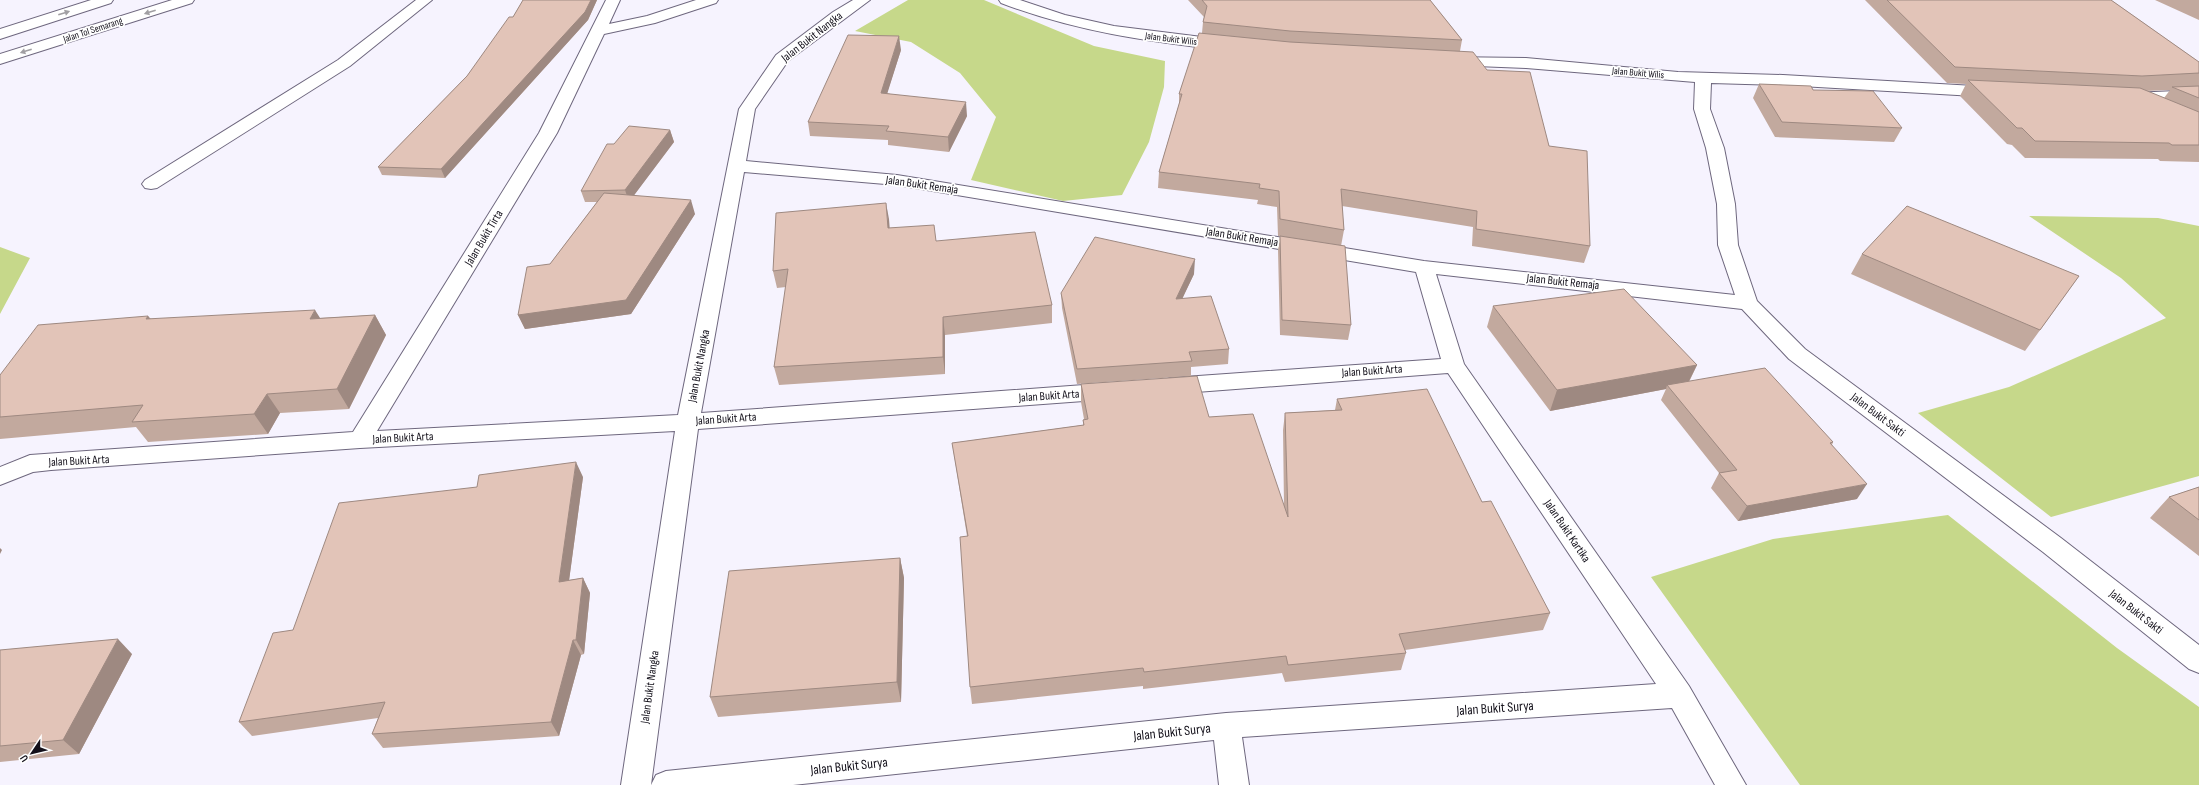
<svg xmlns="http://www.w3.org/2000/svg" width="2199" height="785" font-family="'Sofia Sans Condensed',sans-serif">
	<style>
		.green { fill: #c6d88a }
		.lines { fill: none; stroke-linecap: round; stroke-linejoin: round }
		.street-casing { stroke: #6e677e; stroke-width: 2 }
		.highway-casing { stroke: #6e677e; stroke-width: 2 }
		.street { fill: #fff; fill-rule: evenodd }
		.highway { fill: #fff; fill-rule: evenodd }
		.wall { fill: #c2a99e; fill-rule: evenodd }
		.shaded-wall { fill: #9e8981 }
		.building { fill: #e2c4b8; stroke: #9e8981 }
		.oneway { fill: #a19fa3 }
		.labels { text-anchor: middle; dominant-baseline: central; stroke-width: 3.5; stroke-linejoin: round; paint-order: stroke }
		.far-street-label { font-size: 10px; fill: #13101a; stroke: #fff }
		.street-label { font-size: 12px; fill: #13101a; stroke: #fff }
		.near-street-label { font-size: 14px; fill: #13101a; stroke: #fff }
	</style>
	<rect width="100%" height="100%" fill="#f6f3fe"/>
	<!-- green -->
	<path class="green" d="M908 0H984L1094 46 1165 61 1164 87 1149 142 1122 195 1063 201 971 180 996 117 960 73 911 42 855 31Z
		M2029 216 2158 218 2199 226V476L2051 517 1918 413 2009 387 2166 318 2121 278Z
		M0 247 30 258 0 314Z
		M1948 515 2117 648 2199 707V785H1800L1651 577 1773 539Z"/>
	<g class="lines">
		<!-- street casing -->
		<g class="street-casing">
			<path id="street" d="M416 0H432L350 66 157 188 151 189 145 188 142 184 145 180 338 60Z
				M606 0H620L609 24 647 16 696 0H718L716 3 655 23 604 34 557 133 377 431 678 415 739 109 776 55 833 12 853 0H870L788 61 755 109 746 161 897 175 1424 261 1735 295 1718 245 1717 204 1706 148 1694 109 1695 82 1526 68 1451 65 1445 63 1443 60 1445 57 1526 58 1678 72 1783 75 1992 87 1998 89 2000 92 1998 95 1992 97 1783 85 1711 83 1710 109 1724 148 1735 204 1738 245 1757 301 1805 349 2061 538 2199 645V673L2189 669 2043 552 1789 359 1742 309 1436 274 1464 364 1689 686 1746 785H1715L1672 708 1242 737 1249 785H1219L1214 740 793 785H651L656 775 666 771 1226 713 1656 684 1448 373 1170 394 1162 391 1159 386 1162 381 1170 378 1441 359 1416 272 897 185 744 172 701 413 1111 383 1119 386 1122 391 1119 396 1111 399 698 429 651 785H621L675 431 360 448 51 470 33 472 0 485V467L30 455 353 432 539 133Z
				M999 0H1020L1065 15 1114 26 1226 40 1231 42 1234 45 1231 48 1226 50C1149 42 1074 31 1001 3Z
				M2199 90V100L2132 103 2126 102 2124 98 2126 94 2132 93Z"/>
		</g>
		<!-- highway casing -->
		<g class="highway-casing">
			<path id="highway" d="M91 0H113L111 3 0 39V29Z
				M172 0H194L192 3 0 64V54Z"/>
		</g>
		<!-- street -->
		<use href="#street" class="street"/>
		<!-- highway -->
		<use href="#highway" class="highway"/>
	</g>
	<!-- wall -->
	<path class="wall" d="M523 0H597L588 20 445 178 382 175 378 167 467 76 513 17Z
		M1188 0H1430L1462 40 1460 51 1549 146 1590 246 1584 263 1472 246 1473 227 1342 206 1344 230 1341 246 1351 325 1348 340 1280 335 1278 250 1280 236H1278L1277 207 1257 204 1258 200 1158 188 1159 172 1179 104V94L1202 33 1203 22 1204 17Z
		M1865 0H2111L2199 62V162L2160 161 2158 159 2025 158 2012 145 2007 144 1960 96 1966 84 1947 83ZM2170 90 2164 98 2146 91Z
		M2155 0H2199V20Z
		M901 50 887 93 967 116 949 152 888 145V140L810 136 808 122Z
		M1759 84 1813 90 1902 128 1894 142 1775 137 1753 98Z
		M670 130 674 142 634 195 695 214 631 314 525 329 518 315 550 264 597 202H585L581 191 614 144Z
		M889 219V228L936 241 1052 305V323L945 335V374L779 385 774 367 786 287 777 288 773 271Z
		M1862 254 2079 276 2025 351 1851 274Z
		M1194 274 1182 299 1229 349 1228 364 1191 367V376L1077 384 1062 308 1061 293Z
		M1493 306 1697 365 1689 382 1833 442 1832 445 1857 499 1738 521 1711 488 1719 473 1661 400 1666 389 1550 411 1487 327Z
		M375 315 386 335 349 409 280 413 268 434 148 442 136 427 0 439V375L148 316 151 319 320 318Z
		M1081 384 1209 417 1284 506 1283 430 1285 413 1335 410 1337 399 1482 502 1550 613 1543 630 1405 650 1406 653 1401 670 1285 682 1282 673 1143 689V686L972 704 970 687 967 536 955 461 952 443 1083 425V420L1084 419 1081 402Z
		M583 477 569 580 583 578 590 593 584 654 581 655 559 736 383 748 372 734 378 718 252 736 239 722 293 630Z
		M2199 487V556L2150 518 2169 497Z
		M900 558 904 578 901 702 718 717 710 697Z
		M0 650 132 654 79 754 0 762Z"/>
	<!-- shaded-wall -->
	<path class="shaded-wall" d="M591 0H597L588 20 445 178 441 169Z
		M899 36 901 50 883 107 881 93Z
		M966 102 967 116 949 152 948 137Z
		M670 130 674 142 629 202 625 190Z
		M691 200 695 214 631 314 525 329 518 315Z
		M886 203 889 219 891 245 888 228Z
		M1195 259 1194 274 1175 314 1176 299Z
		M315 310 327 329 310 319Z
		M375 315 386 335 349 409 337 389Z
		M148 316 162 335 146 319Z
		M943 317 945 335V374L943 357Z
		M1697 365 1687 385H1667L1666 389 1550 411 1557 390Z
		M267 394 280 413 268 434 254 414Z
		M576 462 583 477 567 596 559 582Z
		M1867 484 1857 499 1738 521 1747 506Z
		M0 548 2 550 0 554Z
		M900 558 904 578 901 702 897 682Z
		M583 578 590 593 584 654 576 640Z
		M118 639 132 654 79 754 63 740Z
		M573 640 581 655 559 736 551 722Z"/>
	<!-- building -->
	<path class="building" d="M523 0H591L585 12 441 169 378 167 467 76 509 17H513Z
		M1202 0H1430L1462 40 1290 31 1203 22 1207 6Z
		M1887 0H2111L2199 62V73L2142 76 1955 67Z
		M1199 33 1290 42 1473 52 1487 70 1530 72 1549 146 1587 151 1590 246 1476 229 1477 211 1341 189 1344 230 1280 219 1279 191 1259 188 1260 184 1159 172 1182 94H1179Z
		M848 35 899 36 881 93 966 102 948 137 886 131 889 126 808 122Z
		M1968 80 2140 88 2199 112V145H2172L2169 143 2035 141 2022 128H2017Z
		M1759 84 1811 86 1813 90 1873 91 1902 128 1782 122Z
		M2199 86V98L2172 87Z
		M629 126 670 130 625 190 581 191 607 144H614Z
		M604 193 691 200 626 300 518 315 527 267 550 264Z
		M886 203 888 228 934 225 936 241 1035 232 1052 305 943 317V357L774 367 788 269 773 271 776 213Z
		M1907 206 2079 276 2040 330 1862 254Z
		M1280 236 1345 246 1351 325 1282 320Z
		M1095 237 1195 259 1176 299 1211 296 1229 349 1189 352 1192 361 1077 369 1061 293Z
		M1624 289 1697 365 1557 390 1493 306Z
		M315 310 310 319 375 315 337 389 267 394 254 414 132 422 143 405 0 417V375L38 325 148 316 146 319Z
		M1765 368 1833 442 1830 443 1867 484 1747 506 1719 473 1737 470 1667 385Z
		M1197 376 1209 417 1253 414 1288 517 1285 413 1342 410 1337 399 1427 389 1482 502 1491 501 1550 613 1399 634 1406 653 1288 665 1286 656 1144 672 1143 668 970 687 960 537 968 536 952 443 1084 425 1083 420 1088 419 1081 384Z
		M576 462 559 582 583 578 576 640H573L551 722 372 734 385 702 239 722 273 633 293 630 339 503 477 487 479 475Z
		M2199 487V520L2169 497Z
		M900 558 897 682 710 697 729 571Z
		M118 639 63 740 0 746V650Z"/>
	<!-- one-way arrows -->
	<defs><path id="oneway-solid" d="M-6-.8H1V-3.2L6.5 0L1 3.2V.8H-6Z"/></defs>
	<g class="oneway">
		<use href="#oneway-solid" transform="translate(150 12) rotate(162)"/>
		<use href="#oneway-solid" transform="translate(64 13) rotate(-18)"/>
		<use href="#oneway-solid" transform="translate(26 51) rotate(162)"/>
	</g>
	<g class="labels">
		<!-- far-street labels -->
		<g class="far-street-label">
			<text transform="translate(93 30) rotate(-18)">Jalan Tol Semarang</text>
			<text transform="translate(1171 39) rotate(7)">Jalan Bukit Wilis</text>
			<text transform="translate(1638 73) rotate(5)">Jalan Bukit Wilis</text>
		</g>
		<!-- street labels -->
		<g class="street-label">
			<text transform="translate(812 37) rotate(-38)">Jalan Bukit Nangka</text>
			<text transform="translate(922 185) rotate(8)">Jalan Bukit Remaja</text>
			<text transform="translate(1242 237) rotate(9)">Jalan Bukit Remaja</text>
			<text transform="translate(484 238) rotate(-59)">Jalan Bukit Tirta</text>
			<text transform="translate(1563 282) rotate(6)">Jalan Bukit Remaja</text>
			<text transform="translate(699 366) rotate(-79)">Jalan Bukit Nangka</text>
			<text transform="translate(1372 371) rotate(-4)">Jalan Bukit Arta</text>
			<text transform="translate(1049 396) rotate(-4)">Jalan Bukit Arta</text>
			<text transform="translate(1878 415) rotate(37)">Jalan Bukit Sakti</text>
			<text transform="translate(726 419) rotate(-4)">Jalan Bukit Arta</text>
			<text transform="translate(403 438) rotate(-3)">Jalan Bukit Arta</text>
			<text transform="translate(79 461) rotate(-3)">Jalan Bukit Arta</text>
			<text transform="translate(1567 531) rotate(56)">Jalan Bukit Kartika</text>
			<text transform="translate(2136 612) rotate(38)">Jalan Bukit Sakti</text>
			<text transform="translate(650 687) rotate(-82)">Jalan Bukit Nangka</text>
		</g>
		<!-- near-street labels -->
		<g class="near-street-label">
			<text transform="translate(1495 708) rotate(-4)">Jalan Bukit Surya</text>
			<text transform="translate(1172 732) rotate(-6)">Jalan Bukit Surya</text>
			<text transform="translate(849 766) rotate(-6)">Jalan Bukit Surya</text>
		</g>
	</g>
	<!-- north arrow -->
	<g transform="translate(32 753) rotate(235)" stroke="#ffffff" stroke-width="3" paint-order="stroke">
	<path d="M0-3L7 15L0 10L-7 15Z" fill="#13101a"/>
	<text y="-6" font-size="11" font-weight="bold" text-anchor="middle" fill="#13101a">U</text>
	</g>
</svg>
